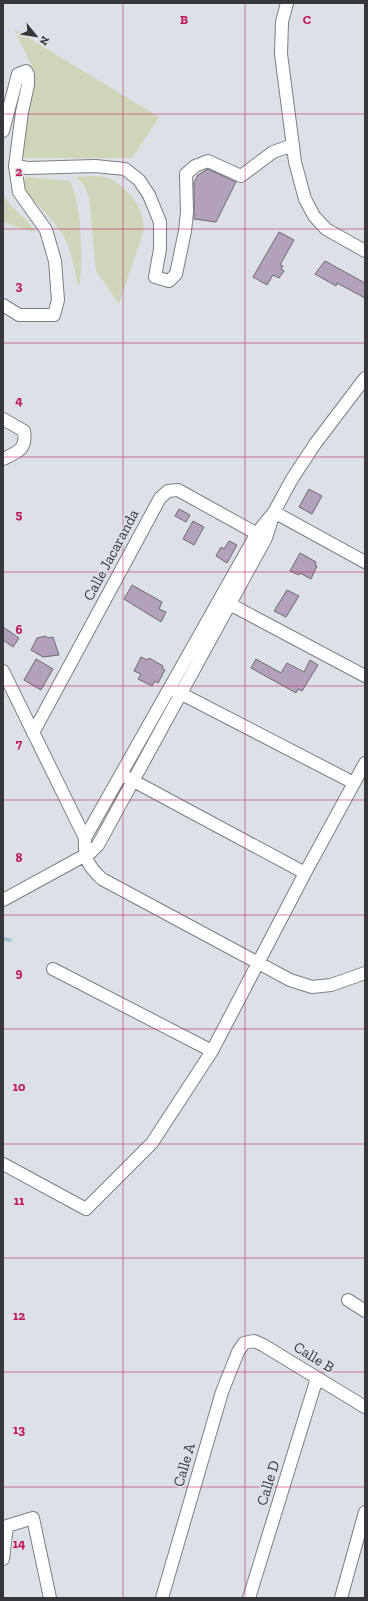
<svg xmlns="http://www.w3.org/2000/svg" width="368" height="1601" font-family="'Zilla Slab',serif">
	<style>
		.green { fill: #cfd5b8 }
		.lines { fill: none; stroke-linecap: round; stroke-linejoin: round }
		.stream { stroke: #a2c3d4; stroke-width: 3.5 }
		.building { fill: #b3a0ba; stroke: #6e6a70 }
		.minor-casing { stroke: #7a7f84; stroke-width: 14 }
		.minor { stroke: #fff; stroke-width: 12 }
		.grid { fill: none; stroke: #c2185b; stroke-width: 1; stroke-opacity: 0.55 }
		.labels { text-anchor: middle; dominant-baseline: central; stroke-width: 3; stroke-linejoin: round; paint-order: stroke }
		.street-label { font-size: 15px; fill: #35373a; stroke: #dce1e7 }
		.grid-label { font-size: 13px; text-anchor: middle; font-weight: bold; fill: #c2185b; stroke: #dce1e7; stroke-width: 3; stroke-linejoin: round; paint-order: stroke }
	</style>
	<rect width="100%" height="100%" fill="#dce1e7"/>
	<!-- green -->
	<path class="green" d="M14 29 159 117 132 158H22L35 72Z
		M26 177 69 181C81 193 84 268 79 285H78C74 268 71 247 61 232 50 215 34 203 23 186Z
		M76 177C84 177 95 175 104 177 125 182 148 211 143 233L119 304 96 271 89 197 84 185Z
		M3 195C12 209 26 218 36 232L11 225 3 221Z"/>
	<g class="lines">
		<!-- stream -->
		<path class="stream" d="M3 939 10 940"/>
	</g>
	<!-- building -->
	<path class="building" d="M208 169 236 182 216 222 194 219V182L198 175Z
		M279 232 294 240 280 265 283 266 281 269 284 271 279 278 273 275 267 285 253 277Z
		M325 261 365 283V298L337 283 336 286 315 274Z
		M309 489 322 496 312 514 299 507Z
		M179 509 190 515 186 522 175 516Z
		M193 521 204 527 194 545 183 539Z
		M229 541 237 545 227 563 216 556 221 547 224 549Z
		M300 553 316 562 315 565 317 566 311 579 300 573 299 575 290 571Z
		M132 585 162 602 159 609 166 612 161 622 124 599Z
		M287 590 299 596 286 617 274 611Z
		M3 627 19 638 13 647 3 640Z
		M46 636 48 638 53 637 59 655 43 657 31 650 37 638Z
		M141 657 147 660 149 658 163 666 162 668 165 670 158 683 155 681 152 686 138 679 141 674 134 671Z
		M36 659 53 669 41 690 24 680Z
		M256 659 281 673 287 663 304 672 310 660 318 665 302 691 298 689 296 693 251 668Z"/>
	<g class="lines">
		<!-- minor casing -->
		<g class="minor-casing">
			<path id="minor" d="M287 3 282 22 281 54 295 162 305 199 314 216 326 229 365 251
				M3 131 18 74 26 71 28 75V85L22 112 15 166 28 168 95 166 125 169 139 180 149 195 160 222V249L155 277 169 281 176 274 185 231 187 212 186 174 195 166 208 161 241 176 273 152 293 145
				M3 305 19 315H54L58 300 55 261 46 230 19 192 15 166
				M365 378 315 444 292 479 274 512 257 533 85 838C84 858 87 865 102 879L290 980 312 987 331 985 365 973
				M3 419 24 431C27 449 18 452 3 459
				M274 512 365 562
				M222 600 365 676
				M3 671 85 838
				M174 690 354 783
				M33 733 160 498 168 491 178 490 263 537
				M128 778 305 873
				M3 900 91 852 98 845 266 538 272 519
				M53 969 212 1051
				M3 1164 86 1209 152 1143 212 1051 305 873 365 763
				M348 1300 365 1311
				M3 1559 7 1526 33 1518 50 1598
				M162 1598 222 1392 238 1352 244 1343 254 1341 263 1345 365 1407
				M249 1598 317 1378
				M341 1598 365 1512"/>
		</g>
		<!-- minor -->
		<use href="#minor" class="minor"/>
	</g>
	<!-- grid -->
	<path class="grid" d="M123 3V1598M245 3V1598M3 114H365M3 229H365M3 343H365M3 457H365M3 572H365M3 686H365M3 800H365M3 915H365M3 1029H365M3 1144H365M3 1258H365M3 1372H365M3 1487H365"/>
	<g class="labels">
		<!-- street labels -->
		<g class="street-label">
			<text transform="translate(111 555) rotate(-62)">Calle Jacaranda</text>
			<text transform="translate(314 1357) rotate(32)">Calle B</text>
			<text transform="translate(184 1465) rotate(-74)">Calle A</text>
			<text transform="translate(268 1483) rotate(-73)">Calle D</text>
		</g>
	</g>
	<g class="grid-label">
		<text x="184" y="24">B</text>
		<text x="307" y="24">C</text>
		<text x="19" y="176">2</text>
		<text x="19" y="290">3</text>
		<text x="19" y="405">4</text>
		<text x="19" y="519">5</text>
		<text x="19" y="634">6</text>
		<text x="19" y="748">7</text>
		<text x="19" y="862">8</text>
		<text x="19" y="977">9</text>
		<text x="19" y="1091">10</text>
		<text x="19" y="1205">11</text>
		<text x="19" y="1320">12</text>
		<text x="19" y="1434">13</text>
		<text x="19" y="1548">14</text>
	</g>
	<!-- border -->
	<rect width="368" height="1601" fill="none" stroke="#35373a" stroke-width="8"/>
	<!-- north arrow -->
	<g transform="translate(36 36) rotate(120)" stroke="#dce1e7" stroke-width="3" paint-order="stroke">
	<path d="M0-3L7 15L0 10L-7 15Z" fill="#35373a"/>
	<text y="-6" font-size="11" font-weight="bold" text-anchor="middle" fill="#35373a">N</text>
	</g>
</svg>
